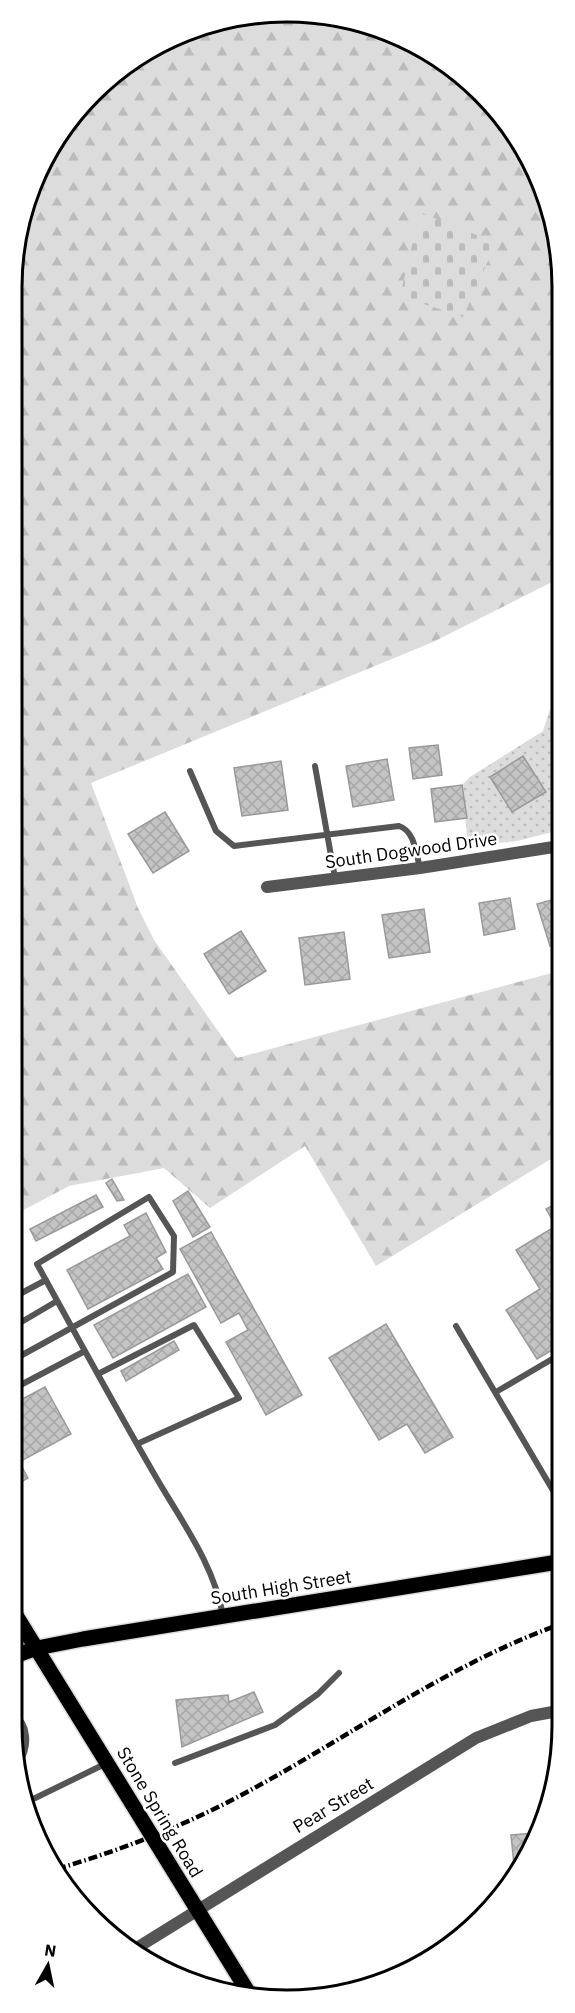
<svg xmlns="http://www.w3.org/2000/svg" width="575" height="2013" font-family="'IBM Plex Sans',sans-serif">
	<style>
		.green { fill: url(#green-dots) }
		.forest { fill: url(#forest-firs) }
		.cemetery { fill: url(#cemetery-stones) }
		.building { fill: url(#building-cross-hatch); stroke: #999; stroke-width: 1.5 }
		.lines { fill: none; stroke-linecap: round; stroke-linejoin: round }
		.primary-casing { stroke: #dbdbdb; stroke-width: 18 }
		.service { stroke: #555; stroke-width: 6 }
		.minor { stroke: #555; stroke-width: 12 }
		.tertiary { stroke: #555; stroke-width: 12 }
		.primary { stroke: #000; stroke-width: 15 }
		.rail { stroke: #000; stroke-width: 4.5; stroke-dasharray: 9 3 1.5 3; stroke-linecap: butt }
		.labels { text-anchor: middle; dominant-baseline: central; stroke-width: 5; stroke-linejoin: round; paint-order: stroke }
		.street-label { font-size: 18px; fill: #000; stroke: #fff }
		.rim { fill: none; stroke: #000; stroke-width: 3 }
	</style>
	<defs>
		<pattern id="green-dots" width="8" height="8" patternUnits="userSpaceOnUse" patternTransform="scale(1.5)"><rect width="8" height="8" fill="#dcdcdc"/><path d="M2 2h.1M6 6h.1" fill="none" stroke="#bbb" stroke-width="1.8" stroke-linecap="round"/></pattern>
		<pattern id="forest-firs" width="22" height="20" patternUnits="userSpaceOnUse" patternTransform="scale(1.5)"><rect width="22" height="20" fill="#dcdcdc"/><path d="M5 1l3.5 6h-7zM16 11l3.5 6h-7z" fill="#bbb"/></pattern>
		<pattern id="cemetery-stones" width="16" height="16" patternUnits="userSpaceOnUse" patternTransform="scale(1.5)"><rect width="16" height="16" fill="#dcdcdc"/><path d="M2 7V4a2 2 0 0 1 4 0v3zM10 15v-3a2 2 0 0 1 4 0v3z" fill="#bbb"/></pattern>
		<pattern id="building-cross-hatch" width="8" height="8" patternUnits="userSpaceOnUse" patternTransform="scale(1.5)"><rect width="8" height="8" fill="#c4c4c4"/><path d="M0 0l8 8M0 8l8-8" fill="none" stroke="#a7a7a7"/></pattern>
	</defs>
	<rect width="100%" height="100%" fill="#fff"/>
	<!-- green -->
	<path class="green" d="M550 709 560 725V830L517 841 468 847 462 785 470 777 543 731Z"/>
	<!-- forest -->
	<path class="forest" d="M233 17H341L410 41 483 93 535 166 561 252 560 578 433 642 91 783 138 908 154 940 237 1058 559 971V1154L376 1266 305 1146 210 1208 164 1168 69 1186 14 1215 17 234 58 135 134 59Z"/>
	<!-- cemetery -->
	<path class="cemetery" d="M420 212 496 243 463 317 400 296Z"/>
	<!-- building -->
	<path class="building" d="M438 745 442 775 413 779 409 748Z
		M523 756 546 792 512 812 490 777Z
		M387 759 394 800 353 807 346 766Z
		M281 761 288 810 242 816 234 768Z
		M462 785 467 818 435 822 431 789Z
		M165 812 189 851 153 873 128 834Z
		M510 898 515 929 484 935 479 903Z
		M559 898V943L550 946 537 904Z
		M424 909 430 952 389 958 382 915Z
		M241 931 266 971 229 994 204 954Z
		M344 932 350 979 305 985 299 938Z
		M112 1179 124 1200 117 1201 106 1183Z
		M188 1191 210 1227 193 1237 173 1201Z
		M96 1195 103 1207 36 1241 30 1229Z
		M559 1202V1346L537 1359 506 1310 540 1289 516 1250 556 1226 546 1209Z
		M146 1213 166 1252 156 1258 163 1269 88 1309 67 1270 130 1236 124 1225Z
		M211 1232 302 1395 266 1415 226 1342 248 1330 239 1313 221 1323 180 1249Z
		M188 1274 206 1307 113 1358 94 1325Z
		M386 1324 453 1437 425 1453 407 1424 379 1440 329 1358Z
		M174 1341 179 1350 126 1381 121 1371Z
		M45 1387 71 1434 19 1462 28 1478 13 1487V1404Z
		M254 1692 263 1712 182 1747 176 1700 228 1695 229 1702Z
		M535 1833 523 1864 514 1865 511 1835Z"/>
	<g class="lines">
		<!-- primary casing -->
		<g class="primary-casing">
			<path id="primary" d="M12 1609 250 1995
				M12 1657 37 1648 83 1639 558 1562"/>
		</g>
		<!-- service -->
		<path class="service" d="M315 766 335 878
			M190 771 216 831 234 846 399 826C415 831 416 854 420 868
			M14 1297 46 1280
			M456 1326 558 1499
			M13 1327 57 1301
			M13 1360 173 1272 174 1236 149 1197 37 1264C75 1333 113 1403 153 1472 179 1518 214 1563 223 1616
			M98 1374 194 1325 239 1398 137 1444
			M13 1389 85 1351
			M496 1392 559 1355
			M12 1712C29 1724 30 1746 19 1763
			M175 1763 275 1725 318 1694 339 1673
			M27 1802 107 1763"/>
		<!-- minor -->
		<path class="minor" d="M557 693 560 697
			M267 887 420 868 560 846"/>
		<!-- tertiary -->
		<path class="tertiary" d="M135 1949 476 1738 531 1716 558 1711"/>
		<!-- primary -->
		<use href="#primary" class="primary"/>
		<!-- rail -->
		<path class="rail" d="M57 1869C117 1851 174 1830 230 1801 340 1744 440 1668 558 1625"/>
	</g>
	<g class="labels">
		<!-- street labels -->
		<g class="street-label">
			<text transform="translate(411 850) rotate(-8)">South Dogwood Drive</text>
			<text transform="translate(281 1587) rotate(-9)">South High Street</text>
			<text transform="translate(333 1805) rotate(-31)">Pear Street</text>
			<text transform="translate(160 1812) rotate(59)">Stone Spring Road</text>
		</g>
	</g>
	<!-- crop -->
	<path d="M0 0H575V2013H0ZM287 22H287A265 265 0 0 1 552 287V1725A265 265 0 0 1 287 1990H287A265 265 0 0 1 22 1725V287A265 265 0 0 1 287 22Z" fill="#fff" fill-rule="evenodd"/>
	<path class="rim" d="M287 22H287A265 265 0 0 1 552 287V1725A265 265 0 0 1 287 1990H287A265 265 0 0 1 22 1725V287A265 265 0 0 1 287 22Z"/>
	<!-- north arrow -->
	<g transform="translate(48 1965) rotate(9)" stroke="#ffffff" stroke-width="4.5" paint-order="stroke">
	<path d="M0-4.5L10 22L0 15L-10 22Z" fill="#000000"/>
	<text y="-9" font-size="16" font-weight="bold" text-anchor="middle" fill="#000000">N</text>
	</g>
</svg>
